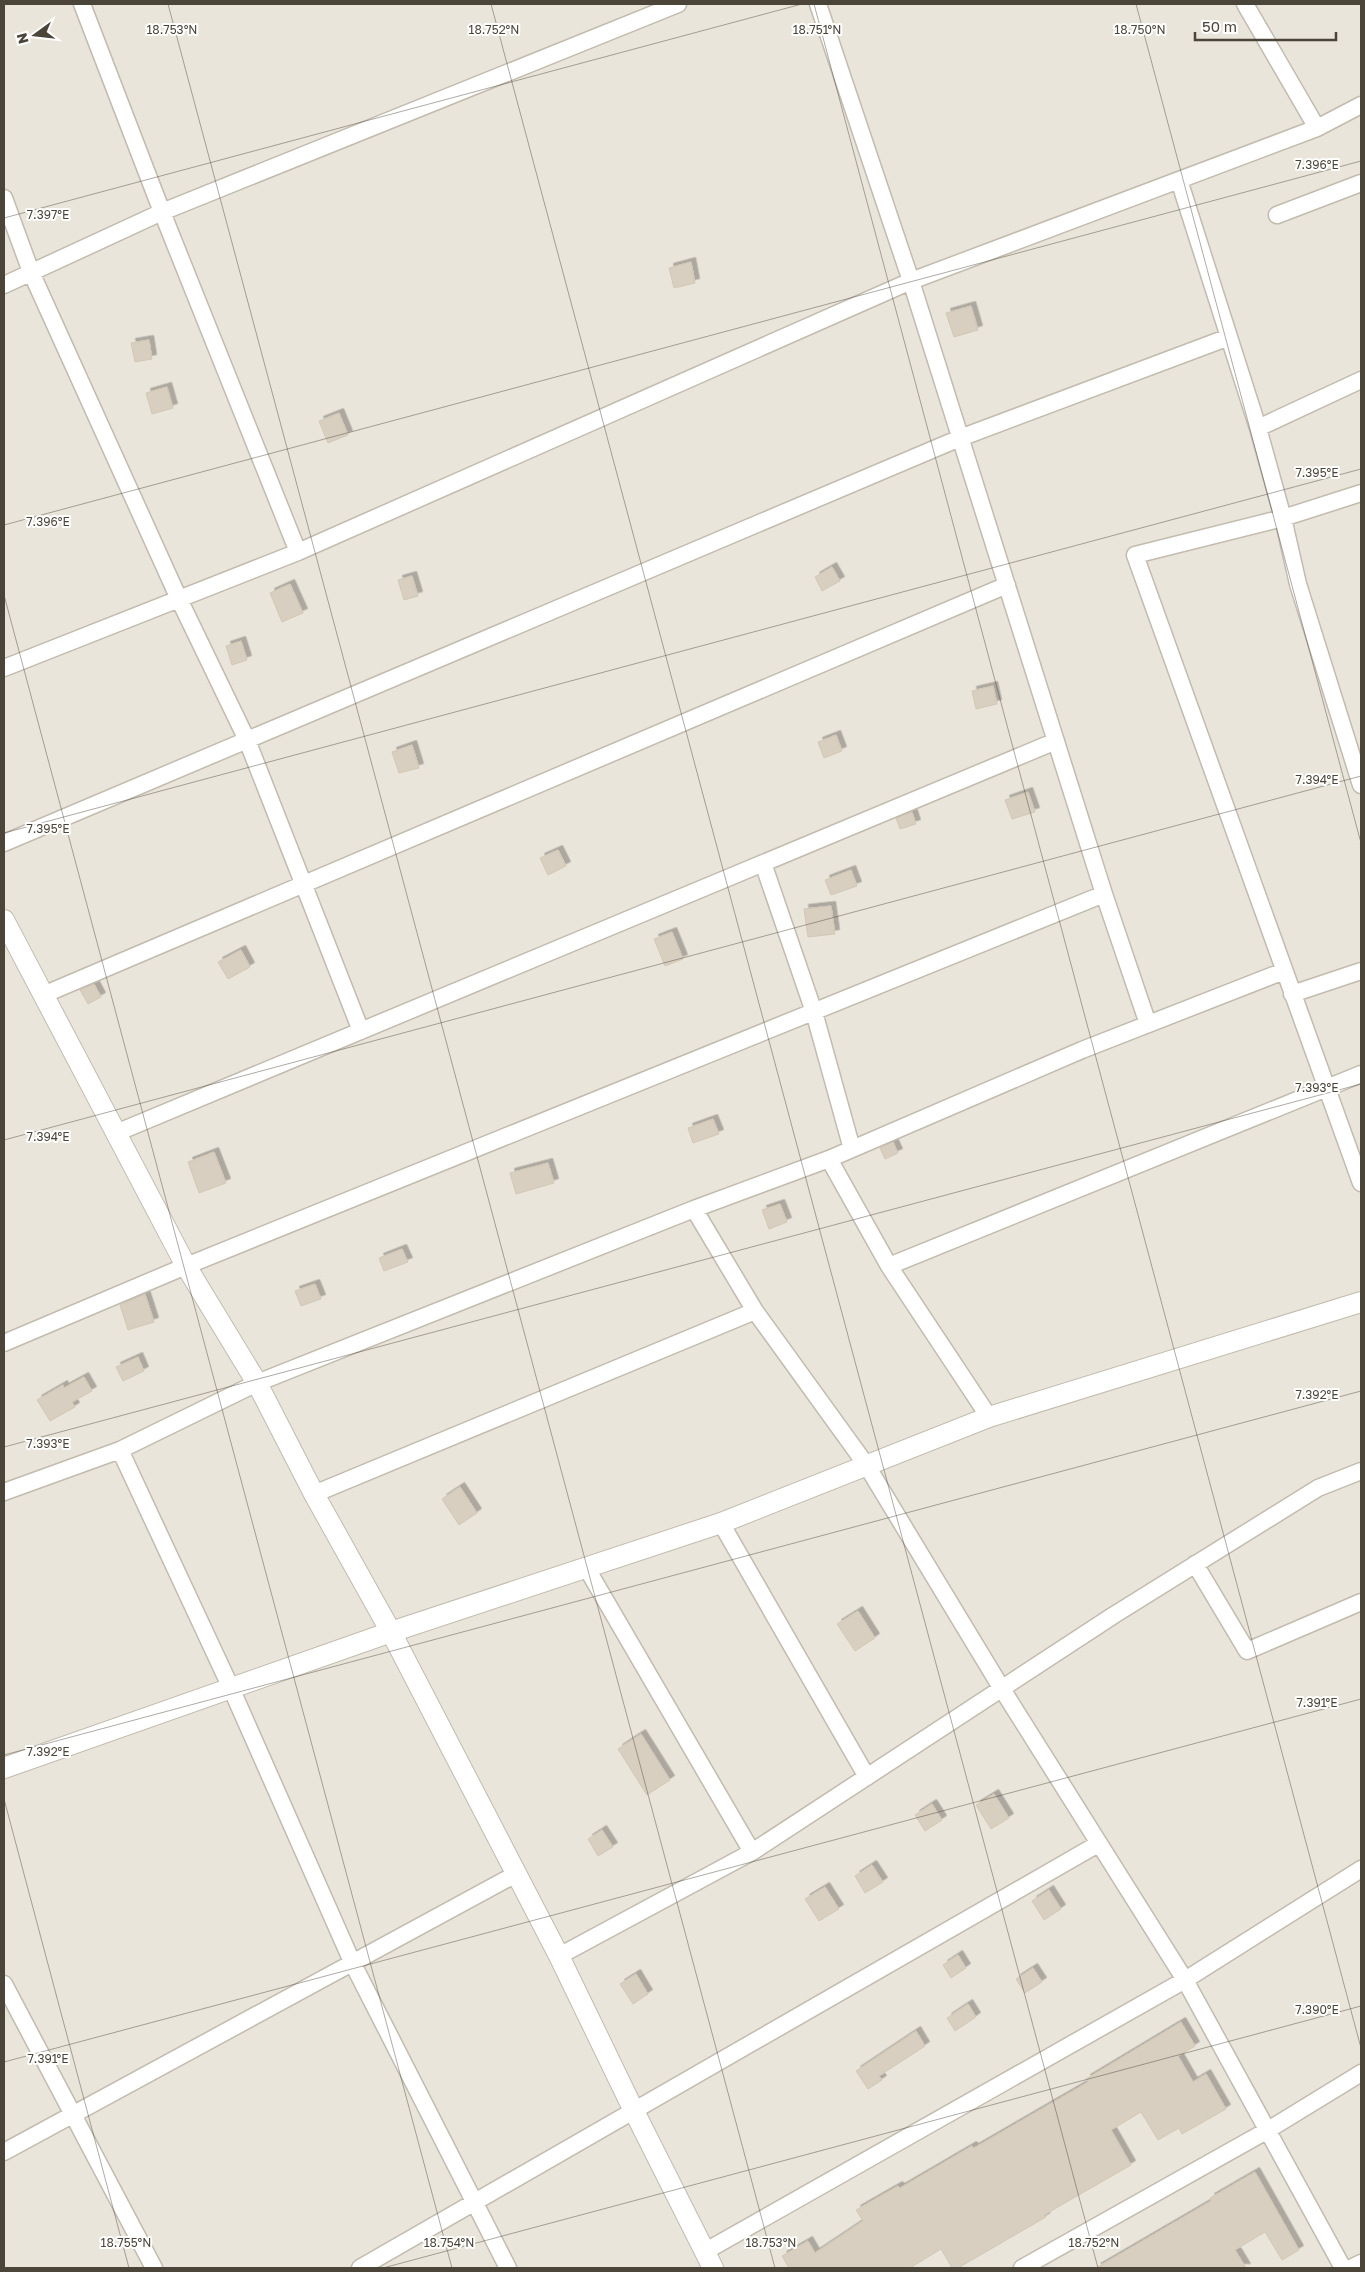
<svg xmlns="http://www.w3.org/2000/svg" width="1365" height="2272" font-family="'Golos Text',sans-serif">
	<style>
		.residential { fill: #eae5da }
		.building { fill: #d8cfc1; stroke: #d3c7b4; filter: url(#shadow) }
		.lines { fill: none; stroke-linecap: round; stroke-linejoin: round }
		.minor-casing { stroke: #c2bbae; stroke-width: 19 }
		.tertiary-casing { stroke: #c2bbae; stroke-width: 22 }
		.minor { stroke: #fff; stroke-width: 16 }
		.tertiary { stroke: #fff; stroke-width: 20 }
		.ticks { fill: none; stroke: #4b4439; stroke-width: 1; stroke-opacity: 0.45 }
		.ticks-label { font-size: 12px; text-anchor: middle; fill: #4b4439; stroke: #fff; stroke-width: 4; stroke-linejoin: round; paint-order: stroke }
	</style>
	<defs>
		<filter id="shadow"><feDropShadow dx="4.5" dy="-4.5" stdDeviation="0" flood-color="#0004"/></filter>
	</defs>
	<rect width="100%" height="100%" fill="#f6f3ec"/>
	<!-- residential -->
	<path class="residential" d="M4 4H1361V2268H4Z"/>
	<!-- building -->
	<path class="building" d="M691 262 695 283 674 288 669 268Z
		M971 306 978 330 954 337 946 313Z
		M149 340 152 359 135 362 131 343Z
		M167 387 173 408 152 414 146 393Z
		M339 413 348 435 328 443 319 421Z
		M832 567 840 581 822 591 815 577Z
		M412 576 418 596 404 600 398 580Z
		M290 584 303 613 282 622 270 593Z
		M241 641 247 660 232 665 226 646Z
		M993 686 997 704 976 709 972 691Z
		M836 735 842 751 824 758 818 742Z
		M412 745 419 768 399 773 392 752Z
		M1028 792 1035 812 1012 819 1005 800Z
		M912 812 916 824 900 829 896 818Z
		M558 850 566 866 548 875 540 858Z
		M851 870 857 886 831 895 825 880Z
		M831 906 835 934 808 937 804 909Z
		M672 932 683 959 665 966 654 939Z
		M241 950 250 967 228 979 218 962Z
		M94 984 101 997 88 1004 80 990Z
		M713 1119 719 1134 693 1143 688 1128Z
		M893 1142 898 1153 885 1159 880 1148Z
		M214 1152 226 1183 199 1193 188 1162Z
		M548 1163 554 1183 516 1194 510 1173Z
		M780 1204 787 1222 769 1229 762 1210Z
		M402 1249 408 1262 384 1271 379 1258Z
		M315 1284 321 1299 301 1306 295 1291Z
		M145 1294 154 1322 128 1330 120 1305Z
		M138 1357 144 1371 123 1381 116 1367Z
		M84 1377 92 1391 72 1402 75 1407 50 1421 37 1400 63 1385 64 1388Z
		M460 1487 477 1513 459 1525 442 1499Z
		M858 1611 875 1638 855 1651 837 1624Z
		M641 1734 670 1780 647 1795 618 1749Z
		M994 1794 1009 1818 991 1829 976 1805Z
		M932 1804 942 1820 925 1831 915 1815Z
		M602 1830 613 1847 598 1856 588 1839Z
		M872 1865 883 1882 865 1893 855 1876Z
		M825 1887 839 1909 819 1921 805 1899Z
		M1049 1890 1061 1909 1044 1920 1032 1901Z
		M958 1955 966 1968 951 1978 943 1965Z
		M1033 1968 1042 1982 1025 1993 1016 1979Z
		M636 1974 648 1994 633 2004 620 1984Z
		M968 2004 976 2017 955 2031 947 2018Z
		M1181 2022 1195 2046 1178 2056 1193 2082 1206 2074 1226 2109 1182 2134 1179 2128 1158 2140 1141 2112 1111 2130 1131 2165 1044 2215 1046 2217 958 2268H952L941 2249 910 2268H789L782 2256 808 2241 815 2253 863 2221 856 2210 898 2186 900 2188 972 2146 974 2148 1088 2082 1086 2079Z
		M916 2031 925 2046 879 2076 882 2080 868 2089 856 2071Z
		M1255 2172 1299 2250 1282 2260 1265 2232 1235 2250 1246 2268H1096L1211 2201 1210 2198Z"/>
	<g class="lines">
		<!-- minor casing -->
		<g class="minor-casing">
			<path id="minor" d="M82 4 162 212 298 552
				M818 4 911 281 1104 894 1148 1024
				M1245 4 1317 128
				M1179 180 1258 428 1283 518 1298 584 1361 785
				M4 198 31 272 179 599 247 740 361 1031
				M1277 215 1361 183
				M4 285 162 212 678 4
				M1258 428 1361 380
				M1361 493 1283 518 1135 555 1361 1183
				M4 668 298 552 911 281 1317 128 1361 105
				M4 843 960 438 1229 337
				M763 863 814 1012 852 1149
				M1292 994 1361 971
				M43 995 1007 585
				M116 1133 1056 741
				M829 1159 889 1266 989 1417
				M694 1209 755 1311 867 1466 1002 1689 1185 1980 1343 2268
				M889 1266 1361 1074
				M4 1343 186 1266 1104 894
				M120 1450 231 1688 353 1964 508 2268
				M4 1492 120 1450 257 1383 694 1209 829 1159 1082 1050 1284 971
				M314 1494 755 1311
				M721 1523 867 1777
				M1195 1564 1247 1651 1361 1602
				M586 1567 752 1852
				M559 1956 752 1852 1114 1615 1318 1488 1361 1471
				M4 1984 154 2268
				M4 2152 516 1874
				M704 2252 1185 1980 1361 1869
				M360 2268 1098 1844
				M1022 2268 1268 2130 1361 2073
				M1351 2268 1361 2263"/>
		</g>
		<!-- tertiary casing -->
		<g class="tertiary-casing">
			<path id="tertiary" d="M4 920 186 1266 257 1383 314 1494 391 1632 559 1956 634 2111 713 2268
				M4 1768 391 1632 721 1523 989 1417 1361 1302"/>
		</g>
		<!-- minor -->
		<use href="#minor" class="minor"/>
		<!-- tertiary -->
		<use href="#tertiary" class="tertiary"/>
	</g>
	<!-- ticks -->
	<path class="ticks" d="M168 4 775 2268M491 4 1098 2268M814 4 1361 2048M1136 4 1361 843M4 218 802 4M4 525 1361 161M4 595 452 2268M4 833 1361 469M4 1140 1361 776M4 1447 1361 1084M4 1755 1361 1391M4 1799 129 2268M4 2062 1361 1699M383 2268 1361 2006"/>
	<g class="ticks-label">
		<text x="172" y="34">18.753°N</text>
		<text x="494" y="34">18.752°N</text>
		<text x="817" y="34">18.751°N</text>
		<text x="1140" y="34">18.750°N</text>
		<text x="1317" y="169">7.396°E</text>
		<text x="48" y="219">7.397°E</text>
		<text x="1317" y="477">7.395°E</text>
		<text x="48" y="526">7.396°E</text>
		<text x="1317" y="784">7.394°E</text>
		<text x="48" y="833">7.395°E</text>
		<text x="1317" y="1092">7.393°E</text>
		<text x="48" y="1141">7.394°E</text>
		<text x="1317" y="1399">7.392°E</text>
		<text x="48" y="1448">7.393°E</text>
		<text x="1317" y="1707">7.391°E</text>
		<text x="48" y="1756">7.392°E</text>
		<text x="1317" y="2014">7.390°E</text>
		<text x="48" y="2063">7.391°E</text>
		<text x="126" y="2247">18.755°N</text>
		<text x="449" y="2247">18.754°N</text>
		<text x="771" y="2247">18.753°N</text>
		<text x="1094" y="2247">18.752°N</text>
	</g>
	<!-- border -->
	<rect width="1365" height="2272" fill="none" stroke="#4b4439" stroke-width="10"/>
	<!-- north arrow -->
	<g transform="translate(35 35) rotate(255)" stroke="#ffffff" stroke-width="4" paint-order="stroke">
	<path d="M0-4L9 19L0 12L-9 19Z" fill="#4b4439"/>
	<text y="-8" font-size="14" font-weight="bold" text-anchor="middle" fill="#4b4439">N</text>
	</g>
	<!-- scale -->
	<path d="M1195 32v8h141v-8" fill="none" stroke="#4b4439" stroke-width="2.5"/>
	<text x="1202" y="32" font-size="15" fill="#4b4439" stroke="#ffffff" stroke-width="4" paint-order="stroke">50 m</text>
</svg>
